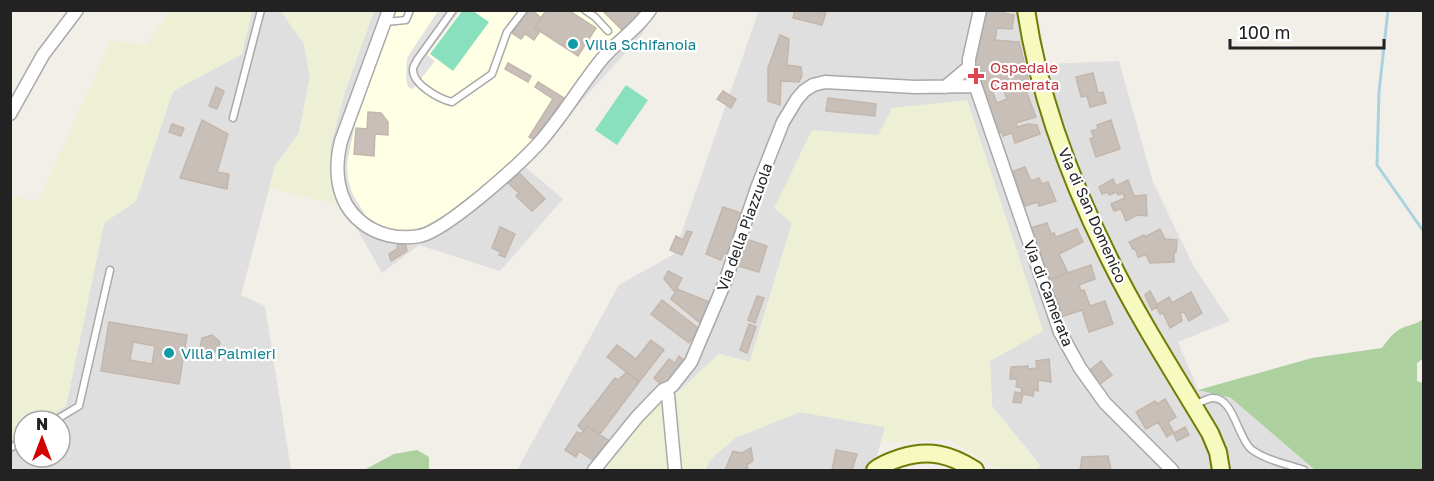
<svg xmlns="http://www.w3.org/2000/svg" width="1434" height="481" font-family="'Golos Text',sans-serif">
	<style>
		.residential { fill: #e0dfdf }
		.education { fill: #ffffe5 }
		.farmland { fill: #eef0d5 }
		.forest { fill: #add19e }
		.pitch { fill: #88e0be }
		.parking { fill: #e2e2e2 }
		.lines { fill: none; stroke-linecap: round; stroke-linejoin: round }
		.stream { stroke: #aad3df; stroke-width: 3 }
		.building { fill: #c7bfb8; stroke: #c4b6ab; stroke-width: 1.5; fill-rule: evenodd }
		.lane-casing { stroke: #a9a9a9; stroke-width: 9 }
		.street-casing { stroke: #a9a9a9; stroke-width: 15 }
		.secondary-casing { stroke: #707d05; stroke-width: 20 }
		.lane { stroke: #fff; stroke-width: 6 }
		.street { stroke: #fff; stroke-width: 12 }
		.secondary { stroke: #f7fabf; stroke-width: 16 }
		.culture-dot { fill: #0f9aa8; stroke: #fff; stroke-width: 2 }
		.health-dot { fill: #e0444e; stroke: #fff; stroke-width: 2 }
		.labels { text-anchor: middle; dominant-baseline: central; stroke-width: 4.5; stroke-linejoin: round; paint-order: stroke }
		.culture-label { font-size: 15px; fill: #0d838f; stroke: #fff; text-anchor: start }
		.health-label { font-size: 15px; fill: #be3a42; stroke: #fff; text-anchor: start }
		.street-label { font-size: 15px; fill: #222; stroke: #fff }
	</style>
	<rect width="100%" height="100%" fill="#f2efe9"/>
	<!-- residential -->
	<path class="residential" d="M759 10 1037 11 1046 64 1119 61 1153 182 1193 265 1230 321 1178 342 1198 390 1231 398 1315 470H1036L1040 465 992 406 990 361 1043 331 967 100 878 135 792 223 750 362 719 354 679 391 654 404 602 470H517L619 285 674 254Z
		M252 11H281L304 44 310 77 299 133 275 166 241 295 265 306 291 470H11L10 441 24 433V457H60V421H42L66 406 104 223 136 201 173 91 242 54Z
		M374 11H658L639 38 523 165 563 199 500 271 419 245 382 273 353 222 340 205 332 181 330 148 345 91Z
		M800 412 885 427 873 470H705L710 459 735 438Z"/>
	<!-- education -->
	<path class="education" d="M392 11H646L601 51 564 98 536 141 520 157 446 214 423 227 399 231 383 228 366 216 353 195 348 180 347 163 356 119Z"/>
	<!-- farmland -->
	<path class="farmland" d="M171 11H252L242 54 173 91 136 201 104 223 66 406 42 421H24V433L11 441V196L38 202 111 40 145 45Z
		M281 11H374L345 91 330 148 332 181 340 205 269 188 275 166 299 133 310 78 304 44Z
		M967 100 1043 331 990 361 992 406 1040 466 1036 470H999L949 439 881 443 885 427 800 412 735 438 711 459 705 470H602L654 404 679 391 719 354 750 362 792 223 774 208 812 130 878 135 892 108Z"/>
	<!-- forest -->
	<path class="forest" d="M1423 319V359L1417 363V381L1423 383V470H1315L1231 398 1198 390 1312 358 1382 348C1387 341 1392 334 1400 329 1407 325 1416 325 1423 319Z
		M417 450 429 457V470H364L394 454Z"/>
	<!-- pitch -->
	<path class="pitch" d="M462 11H473L489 22 453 71 430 54Z
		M626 85 648 100 617 145 595 130Z"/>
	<!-- parking -->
	<path class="parking" d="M438 11H460L427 55 435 61 413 89 408 87 406 79 407 58Z"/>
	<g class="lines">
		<!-- stream -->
		<path class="stream" d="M1388 10 1379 92 1377 165 1424 232"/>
	</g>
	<!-- building -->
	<path class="building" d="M527 10H532L541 18 535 28 540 31 534 40 525 34 521 39 512 33Z
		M546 10H568L596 28 578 56 535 28Z
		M602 10H646L622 30Z
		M795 10 826 12 822 25 793 18Z
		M983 10H1004L1003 13 1014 15 1012 29 997 28 995 40 1019 42 1030 86 1025 88 1036 117 1016 123 1017 127 1028 124 1037 125 1040 134 1015 143 1012 133 1003 136 1002 132 996 134 973 67ZM1001 84 1007 99 997 103 991 88Z
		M780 35 789 39 787 65 801 67 802 76 799 82 781 81 780 105 768 101V68Z
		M508 63 531 76 528 82 505 69Z
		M1093 73 1098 93 1103 92 1106 103 1090 107 1087 96 1081 97 1076 77Z
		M538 82 564 98 536 141 529 137 553 99 535 87Z
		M216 87 224 91 217 109 209 106Z
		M723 91 736 99 731 108 717 99Z
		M828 98 876 104 875 116 826 111Z
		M368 112 381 113 388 122V135L375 134 374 156 354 154 356 128 367 129Z
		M202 120 228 134 217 172 229 174 227 189 180 178Z
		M1111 120 1120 149 1096 157 1090 139 1094 137 1091 131 1098 129 1097 125Z
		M172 124 184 128 181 136 169 132Z
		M1025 167 1031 181 1039 178 1042 184 1048 182 1056 201 1039 206 1038 202 1025 206 1011 172Z
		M519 173 545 199 532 211 516 196 519 193 508 183Z
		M1113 179 1116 186 1128 180 1134 196 1146 195 1147 216 1137 215 1126 221 1121 209 1114 211 1111 204 1125 198 1123 193 1118 195 1117 192 1109 195 1108 192 1102 194 1099 187Z
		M723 207 744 214 730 255 724 253 721 260 706 254Z
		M1047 223 1051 234 1054 233 1056 237 1077 229 1083 242 1059 254 1068 273 1047 280 1030 228Z
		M500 227 515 234 505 257 499 255 501 252 492 248Z
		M1160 229 1165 239 1177 240 1176 252H1174V262L1150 263 1146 255 1138 257 1135 248 1133 249 1129 242 1144 235 1145 237Z
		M687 231 692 232 682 255 670 250 676 236 683 240Z
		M743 238 767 246 759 272 735 265Z
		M398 242 405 243 407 251 391 261 389 254 397 249Z
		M1091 265 1095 279 1079 285 1081 291 1084 290 1090 306 1105 301 1113 324 1089 332 1082 310 1060 317 1047 280Z
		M668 271 682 278 675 292 664 279Z
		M677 289 714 304 705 327 671 299Z
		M1150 291 1157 304V307L1152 310 1145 295Z
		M1191 292 1202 313 1189 321 1184 312 1180 313 1182 321 1170 328 1163 313 1160 314 1156 305 1169 297 1172 303Z
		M757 296 764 298 755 323 748 320Z
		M662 300 699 329 689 343 651 314Z
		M109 322 187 335 179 384 101 371ZM133 342 155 346 152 364 130 360Z
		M749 324 756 327 747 353 740 350Z
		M212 335 220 342 218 351 206 355 200 348 202 338Z
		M651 340 664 350 639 382 607 357 617 345 636 359Z
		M679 356 686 362 663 387 654 378 669 359 675 363Z
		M1049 359 1051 382 1038 380V391L1034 390 1033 396 1023 394 1021 403 1013 402 1015 392 1021 393 1022 388 1016 387 1017 379H1010L1011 367 1028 366V369L1037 368 1036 361Z
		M1101 361 1112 375 1097 386 1086 373Z
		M627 372 639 382 600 434 587 426 584 431 578 426 615 378 618 380Z
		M1165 399 1176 417 1168 422 1174 433 1185 427 1189 435 1177 441 1173 433 1167 437 1158 422 1146 429 1136 412 1155 401 1157 404Z
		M587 426 611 442 597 463 579 451 576 457 565 450 577 432 581 434Z
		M751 448 753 461 747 465 748 470H725L733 451 742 453Z
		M836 450 857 454 852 470H832Z
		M1108 456 1111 470H1080L1082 457Z"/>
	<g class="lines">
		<!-- lane casing -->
		<g class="lane-casing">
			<path id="lane" d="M453 10 417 60C416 63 413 66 413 69 412 84 439 99 452 102L492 74 507 32 524 10
				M585 10 595 17 608 31
				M386 22 406 20 410 10
				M233 118 261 10
				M1194 405C1199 403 1206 399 1212 398 1233 396 1238 438 1251 449 1265 460 1287 464 1304 470
				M54 421 79 406 110 270
				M10 448 24 440"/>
		</g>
		<!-- street casing -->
		<g class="street-casing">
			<path id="street" d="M389 10 341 141C334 169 336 201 360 221 376 235 399 240 420 236 447 230 519 165 539 143 562 117 580 86 602 59 617 41 637 30 650 10
				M980 10 969 59V67L1060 332 1080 368 1105 403 1172 470
				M945 87 969 67
				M10 114 43 55 77 10
				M663 390 668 395 675 470
				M594 470 637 417 663 390 672 386 691 362 725 282 757 188 783 122 797 99 804 91 813 85 825 82 915 87 975 86"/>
		</g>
		<!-- secondary casing -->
		<g class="secondary-casing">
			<path id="secondary" d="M1026 10C1039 97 1071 182 1110 260 1139 319 1176 376 1210 433L1218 452 1221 470
				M875 470C882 464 891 461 900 458 929 449 950 454 975 470"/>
		</g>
		<!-- lane -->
		<use href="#lane" class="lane"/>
		<!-- street -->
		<use href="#street" class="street"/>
		<!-- secondary -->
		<use href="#secondary" class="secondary"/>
	</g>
	<!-- markers -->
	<g class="culture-dot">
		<circle cx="573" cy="44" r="6"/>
		<circle cx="169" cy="353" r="6"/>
	</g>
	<path class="health-dot" d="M973 67h6v6h6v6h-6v6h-6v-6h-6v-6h6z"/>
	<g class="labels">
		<!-- culture labels -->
		<g class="culture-label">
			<text x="585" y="44">Villa Schifanoia</text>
			<text x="181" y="353">Villa Palmieri</text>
		</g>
		<!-- health labels -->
		<g class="health-label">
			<text x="990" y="67">Ospedale<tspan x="990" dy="17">Camerata</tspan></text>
		</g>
		<!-- street labels -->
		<g class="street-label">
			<text transform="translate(1093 215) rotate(66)">Via di San Domenico</text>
			<text transform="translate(744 227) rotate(-70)">Via della Piazzuola</text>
			<text transform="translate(1049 293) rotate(69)">Via di Camerata</text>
		</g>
	</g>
	<!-- border -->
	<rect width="1434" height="481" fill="none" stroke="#222222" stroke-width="24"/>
	<!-- north arrow -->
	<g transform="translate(42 439)"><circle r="28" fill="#ffffff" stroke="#a7a7a7" stroke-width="1.5"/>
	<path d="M0-4.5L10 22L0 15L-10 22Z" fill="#d40000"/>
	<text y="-9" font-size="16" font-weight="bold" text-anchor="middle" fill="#222222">N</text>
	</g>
	<!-- scale -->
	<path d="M1230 39v9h154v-9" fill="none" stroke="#222222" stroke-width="3"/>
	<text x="1239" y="39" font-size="18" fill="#222222" stroke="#ffffff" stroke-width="4.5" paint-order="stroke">100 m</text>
</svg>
